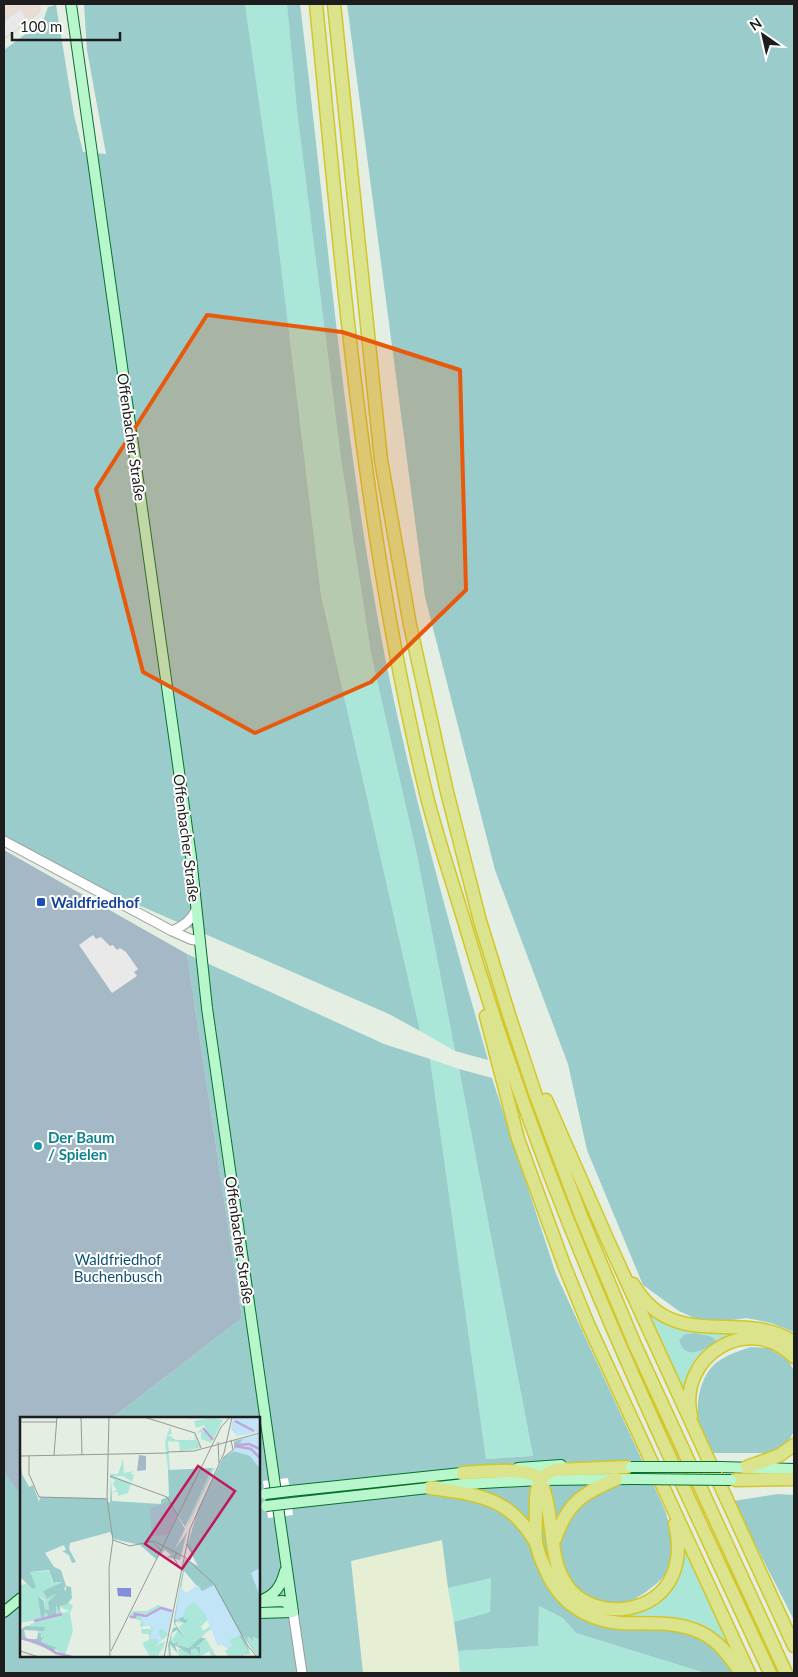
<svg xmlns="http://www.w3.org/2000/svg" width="798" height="1677" font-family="Lato,sans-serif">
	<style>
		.commercial { fill: #e6eed3 }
		.industrial { fill: #e7ddd5 }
		.grass { fill: #aae7d9; fill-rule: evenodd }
		.forest { fill: #99cccb }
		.cemetery { fill: #a5b8c6 }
		.parking { fill: #e9e9e9 }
		.pier { fill: #fff }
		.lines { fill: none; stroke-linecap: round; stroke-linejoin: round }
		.tertiary-casing { stroke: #9a9a9a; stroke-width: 11 }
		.secondary-casing { stroke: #08702f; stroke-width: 12 }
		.motorway-casing { stroke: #d2c62a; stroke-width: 15 }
		.tertiary { stroke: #fff; stroke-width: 9 }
		.secondary { stroke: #b8f7cc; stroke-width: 10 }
		.motorway { stroke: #dce38d; stroke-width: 12 }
		.secondary-bridge-casing { stroke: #08702f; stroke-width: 12; stroke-linecap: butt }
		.secondary-bridge { stroke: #b8f7cc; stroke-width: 10 }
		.marked { fill: #e8590c; fill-opacity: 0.2; stroke: #e8590c; stroke-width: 4; stroke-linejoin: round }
		.transit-dot { fill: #1a4fb4; stroke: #fff; stroke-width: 2 }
		.culture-dot { fill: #0f9aa8; stroke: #fff; stroke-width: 2 }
		.labels { text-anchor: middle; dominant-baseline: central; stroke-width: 4; stroke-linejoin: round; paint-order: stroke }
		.street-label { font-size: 15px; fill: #1d1d1d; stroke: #fff }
		.transit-label { font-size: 15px; font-weight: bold; fill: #164399; stroke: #fff; text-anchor: start }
		.culture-label { font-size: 15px; font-weight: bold; fill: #0d838f; stroke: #fff; text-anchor: start }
		.park-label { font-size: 15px; fill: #0f5277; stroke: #fff }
		.inset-river { fill: none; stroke: #bfa5da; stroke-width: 2.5 }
		.inset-road { fill: none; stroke: #949a94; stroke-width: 1 }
		.view { fill: #c2185b; fill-opacity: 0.15; stroke: #c2185b; stroke-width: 2.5 }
		.inset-edge { fill: none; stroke: #1d1d1d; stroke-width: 2.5 }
	</style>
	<rect width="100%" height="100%" fill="#e4eee3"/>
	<!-- commercial -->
	<path class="commercial" d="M442 1540 460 1673H363L351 1561Z"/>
	<!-- industrial -->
	<path class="industrial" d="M4 4H40L41 10 39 14 4 40Z"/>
	<!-- grass -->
	<path class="grass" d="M245 4H287L297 111 341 459 371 654 417 855 455 1051 420 1031 321 595 272 192Z
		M430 1059 459 1069 533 1456 486 1459Z
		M641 1302C648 1309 655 1317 664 1321 706 1340 756 1319 794 1347V1352C784 1341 770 1336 756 1335 725 1333 692 1354 686 1386 685 1392 686 1399 685 1406ZM695 1333 710 1336 715 1339 716 1342C704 1351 684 1361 679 1340L685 1334Z
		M682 1542 730 1644 728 1645 720 1638 620 1617 583 1603 653 1601Z
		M491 1577 490 1612 454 1622 448 1588Z
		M539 1606 563 1618 576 1633 705 1673H460L458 1651 538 1646Z"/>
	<!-- forest -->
	<path class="forest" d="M84 4H245L272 192 321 595 420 1031 389 1014 113 894 4 837V50L43 21 48 7 56 5 74 115 83 152 106 154 87 50Z
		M287 4H300C327 222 343 441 385 657 412 793 450 926 488 1060L455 1051 417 855 371 654 341 459 297 111Z
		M347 4H794V1332L771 1323 747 1318 723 1321H708L697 1319 679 1311 643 1285 587 1150 568 1064 495 870 425 597Z
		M187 954 384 1044 430 1059 486 1459 533 1456 459 1069 492 1078 556 1274 665 1510C674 1539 680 1568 651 1588 644 1594 635 1598 628 1603L625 1625C656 1628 693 1627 718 1649 724 1655 728 1666 732 1673H705L576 1633 563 1618 539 1606 538 1646 458 1651 454 1622 490 1612 491 1578 448 1588 442 1540 351 1561 363 1673H4V1472L18 1490 21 1488V1656H259V1418H112L242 1318Z
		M695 1333 710 1336 715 1339 716 1342C704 1351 684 1361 679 1340L685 1334Z
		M751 1347 768 1348 788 1360 794 1371V1431L788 1442 777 1449 767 1453H710C707 1446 704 1439 701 1432 694 1410 698 1378 716 1363 726 1355 739 1351 751 1347Z
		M778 1494 794 1495V1620L733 1501Z"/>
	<!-- cemetery -->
	<path class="cemetery" d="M4 850 187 954 242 1318 112 1418H21V1488L18 1491 4 1472Z"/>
	<!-- parking -->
	<path class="parking" d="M20 10 27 21 4 38V22Z
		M93 935 96 939 101 937 110 946 113 945 117 950 120 948 126 952 138 969 134 972 137 976 112 993 79 945Z"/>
	<!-- pier -->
	<path class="pier" d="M288 1478 293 1515 268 1518 263 1481Z"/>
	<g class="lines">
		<!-- tertiary casing -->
		<g class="tertiary-casing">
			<path id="tertiary" d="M4 841 172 931 190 939 200 941
				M172 931C183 926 191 921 196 910
				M293 1612 302 1673"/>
		</g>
		<!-- secondary casing -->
		<g class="secondary-casing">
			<path id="secondary" d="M71 4 191 857 207 1008 293 1612 259 1613
				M721 1467 794 1469
				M518 1468 561 1465
				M290 1491 471 1472
				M292 1503 465 1484 540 1480 634 1479
				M259 1601C275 1596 281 1586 285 1571
				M262 1602 283 1601 292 1606
				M4 1612 21 1598"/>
		</g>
		<!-- motorway casing -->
		<g class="motorway-casing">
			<path id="motorway" d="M316 4C342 268 363 534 426 793 436 833 449 872 461 911 498 1037 542 1161 593 1282 648 1414 710 1544 770 1673
				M334 4 381 460 410 625 447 792 480 921 510 1018 536 1096 581 1216 635 1345 786 1673
				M486 1016 518 1139 564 1265 588 1324 749 1673
				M546 1100 609 1243 794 1646
				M633 1284C675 1355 740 1307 794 1342
				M691 1416C677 1355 750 1312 794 1357
				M626 1467 556 1470C537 1474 535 1492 536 1509 536 1520 535 1532 536 1543 538 1552 541 1560 545 1568 558 1601 585 1620 620 1623 648 1624 676 1620 702 1633 720 1642 730 1657 741 1673
				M747 1467 780 1455 794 1445
				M463 1473C479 1472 526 1467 537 1477 542 1481 543 1489 545 1494 555 1527 547 1573 578 1597 607 1619 657 1611 672 1576 680 1559 679 1541 675 1524
				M736 1480 794 1479
				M431 1488C479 1495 510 1497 536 1543
				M555 1539C568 1502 582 1494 616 1479"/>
		</g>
		<!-- tertiary -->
		<use href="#tertiary" class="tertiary"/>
		<!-- secondary -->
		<use href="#secondary" class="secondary"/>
		<!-- motorway -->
		<use href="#motorway" class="motorway"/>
		<!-- secondary-bridge casing -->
		<g class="secondary-bridge-casing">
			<path id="secondary-bridge" d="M631 1467H721
				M634 1479 731 1480
				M265 1494 290 1491
				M266 1506 292 1503"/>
		</g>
		<!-- secondary-bridge -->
		<use href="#secondary-bridge" class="secondary-bridge"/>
	</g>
	<!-- marked area -->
	<path class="marked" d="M207 315 342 332 460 370 466 590 371 682 255 733 143 672 96 489Z"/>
	<!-- markers -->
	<rect class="transit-dot" x="36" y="897" width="10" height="10" rx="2.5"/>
	<circle class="culture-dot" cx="38" cy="1146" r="5"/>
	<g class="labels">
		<!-- street labels -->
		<g class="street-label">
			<text transform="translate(132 437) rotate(82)">Offenbacher Straße</text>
			<text transform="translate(187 838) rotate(83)">Offenbacher Straße</text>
			<text transform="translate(240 1240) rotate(82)">Offenbacher Straße</text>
		</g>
		<!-- transit labels -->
		<g class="transit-label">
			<text x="51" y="902">Waldfriedhof</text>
		</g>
		<!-- culture labels -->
		<g class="culture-label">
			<text x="48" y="1137">Der Baum<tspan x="48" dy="17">/ Spielen</tspan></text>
		</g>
		<!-- park labels -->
		<g class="park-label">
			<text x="118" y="1259">Waldfriedhof<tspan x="118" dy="17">Buchenbusch</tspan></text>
		</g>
	</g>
	<!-- overview -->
	<g transform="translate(20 1417)">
		<rect width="240" height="240" fill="#e4eee3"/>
		<path d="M191 1 203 3 193 23 185 17 192 23 191 26 181 22V15L177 16 182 11V14L187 15 184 8 176 11 174 4 191 1 189 4ZM150 9 152 17 148 18 156 23H175L174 16 180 31 160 34 159 25 148 24 150 53H148L145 25ZM103 42 104 56 113 54 110 57H114L112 65 103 59H93L111 66 108 76 98 79V75H92L97 73 93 67 92 69 95 63 90 61V57H98ZM191 51H195L166 112 174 87ZM29 154 32 165H45L23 174 27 182 39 174 40 176 28 185 29 193H25V183L19 179 21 201H24V194L25 201 26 194 28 200 36 198V188L42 196 49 194 40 190 46 184 53 189 50 196 53 214 45 238 21 225 23 220 13 209 0 213 21 202 0 206V169L7 166 15 171 10 155ZM168 176 219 217 231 237 209 240 205 234 209 232 195 223V221L188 203 181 209 183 214 190 209 191 212 178 222V226L186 222 196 239 192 240 189 234 180 240H159L158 232 167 233 170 237 171 232 178 228 169 231 157 228 158 224 154 227 151 224 158 213 166 222 159 210 163 206 155 201 159 182ZM138 188 153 193 141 209 148 218 134 230 145 224 143 231 137 240 135 234 136 240H130L122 226 129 223V217H122L121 212H131L132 215 130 208 120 210 121 204 109 200 113 194H127ZM222 217 240 223V240H238Z" fill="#aae7d9"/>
		<path d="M237 18H240V154H234L240 160V223L233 220V224L228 219 227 222 239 240 222 217 229 233 222 240 221 237 223 239 228 233 219 218 212 215 211 209 198 199 195 195 199 194 164 154 158 189 161 190 157 191H162V196L159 198 157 195 155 201 158 204 162 198 165 203 168 202 166 206 158 204 160 208 157 204 155 206 166 222 157 213 152 216 151 224 154 227 158 224 157 228 169 231 183 218 181 221H186L176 230H180V237L176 231 171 232V238L155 228 158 237 150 227 151 240H149L148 228 153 211 157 210 154 207V202L165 142 178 149 167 129 179 90 203 41 214 34V24L231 20 236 25ZM0 40 2 57 9 70 13 68 19 85 20 80 84 81 90 86 91 62 92 84 141 87V83L149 79 148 53 192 51 165 110 155 94 165 112 155 132 167 115 160 143 147 140 151 138 145 133 136 142 120 128 94 122 90 115 50 126 49 132 56 145 52 146 49 138 42 134 46 133 44 128 25 136 34 150 41 153 46 169 44 172 46 174V169L51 170 52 181 47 187 40 189V196L36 188V198L28 200 26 194 25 201 24 194V201H21L18 179 24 184 25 193H29L28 185 37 176 27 182 23 174 43 165H33L29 153 10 155 16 170 13 172 0 160ZM6 209 25 210 24 214 4 213 6 222H17L18 216 15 214 21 217V221L24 218 21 225 37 231 34 232 36 235 45 239 0 221V213Z" fill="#99cccb"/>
		<path d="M119 38 126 39V53L117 54ZM150 85 157 99 148 118 132 119 130 91Z" fill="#a5b8c6"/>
		<path d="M213 0H240V15L217 19 211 12ZM240 18V52L230 39 213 34 224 21ZM240 151V179L231 156ZM178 168 182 174 194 168 221 218 209 223 212 229 207 232 203 226 198 229 186 199 174 185 166 190 163 200 155 202 160 170 166 176ZM145 190 153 193 148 217 142 211 138 215 142 222 138 228V222H130L133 211 130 207 124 209 121 202 122 198Z" fill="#c1e4f7"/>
		<path d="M97 171H111V180L98 179Z" fill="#838ddb"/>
		<path class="inset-river" d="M168 0H188M215 4 234 14M183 11 193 23M216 28 229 27 240 32M215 29 231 32 240 41M110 200H115V197L126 199 141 191 152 194M14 204 42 197M0 221 20 226 36 236 52 240"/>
		<path class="inset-road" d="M61 0 62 38M124 0 175 16 181 31M0 5H37M198 25 199 46M148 35 174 34 240 16M34 38 37 0M0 39 148 36M9 39V57L19 80 88 82M203 41 213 33 211 23M90 59 147 80 158 99M87 82 93 123 110 129 133 124M87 82 89 0M132 124 141 133 201 10 210 0M134 124 166 141 194 167 228 229 237 240M167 127 173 137 170 143M157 135 154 141 160 152M0 234 19 240M91 234 141 133M90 240 89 151 93 122M144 240 170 112 204 36 212 0"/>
		<path class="view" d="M178 49 215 74 162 152 125 127Z"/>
		<rect width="240" height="240" class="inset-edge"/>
	</g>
	<!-- border -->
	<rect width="798" height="1677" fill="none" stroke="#1d1d1d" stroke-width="10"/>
	<!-- north arrow -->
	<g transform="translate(763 35) rotate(326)" stroke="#ffffff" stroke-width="4" paint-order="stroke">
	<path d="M0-4L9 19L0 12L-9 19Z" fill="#1d1d1d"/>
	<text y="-8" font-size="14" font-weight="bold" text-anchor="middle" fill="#1d1d1d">N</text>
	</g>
	<!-- scale -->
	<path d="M12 32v8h108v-8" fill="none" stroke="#1d1d1d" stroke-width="2.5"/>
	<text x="20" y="32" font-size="15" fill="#1d1d1d" stroke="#ffffff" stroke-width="4" paint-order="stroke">100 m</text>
</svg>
